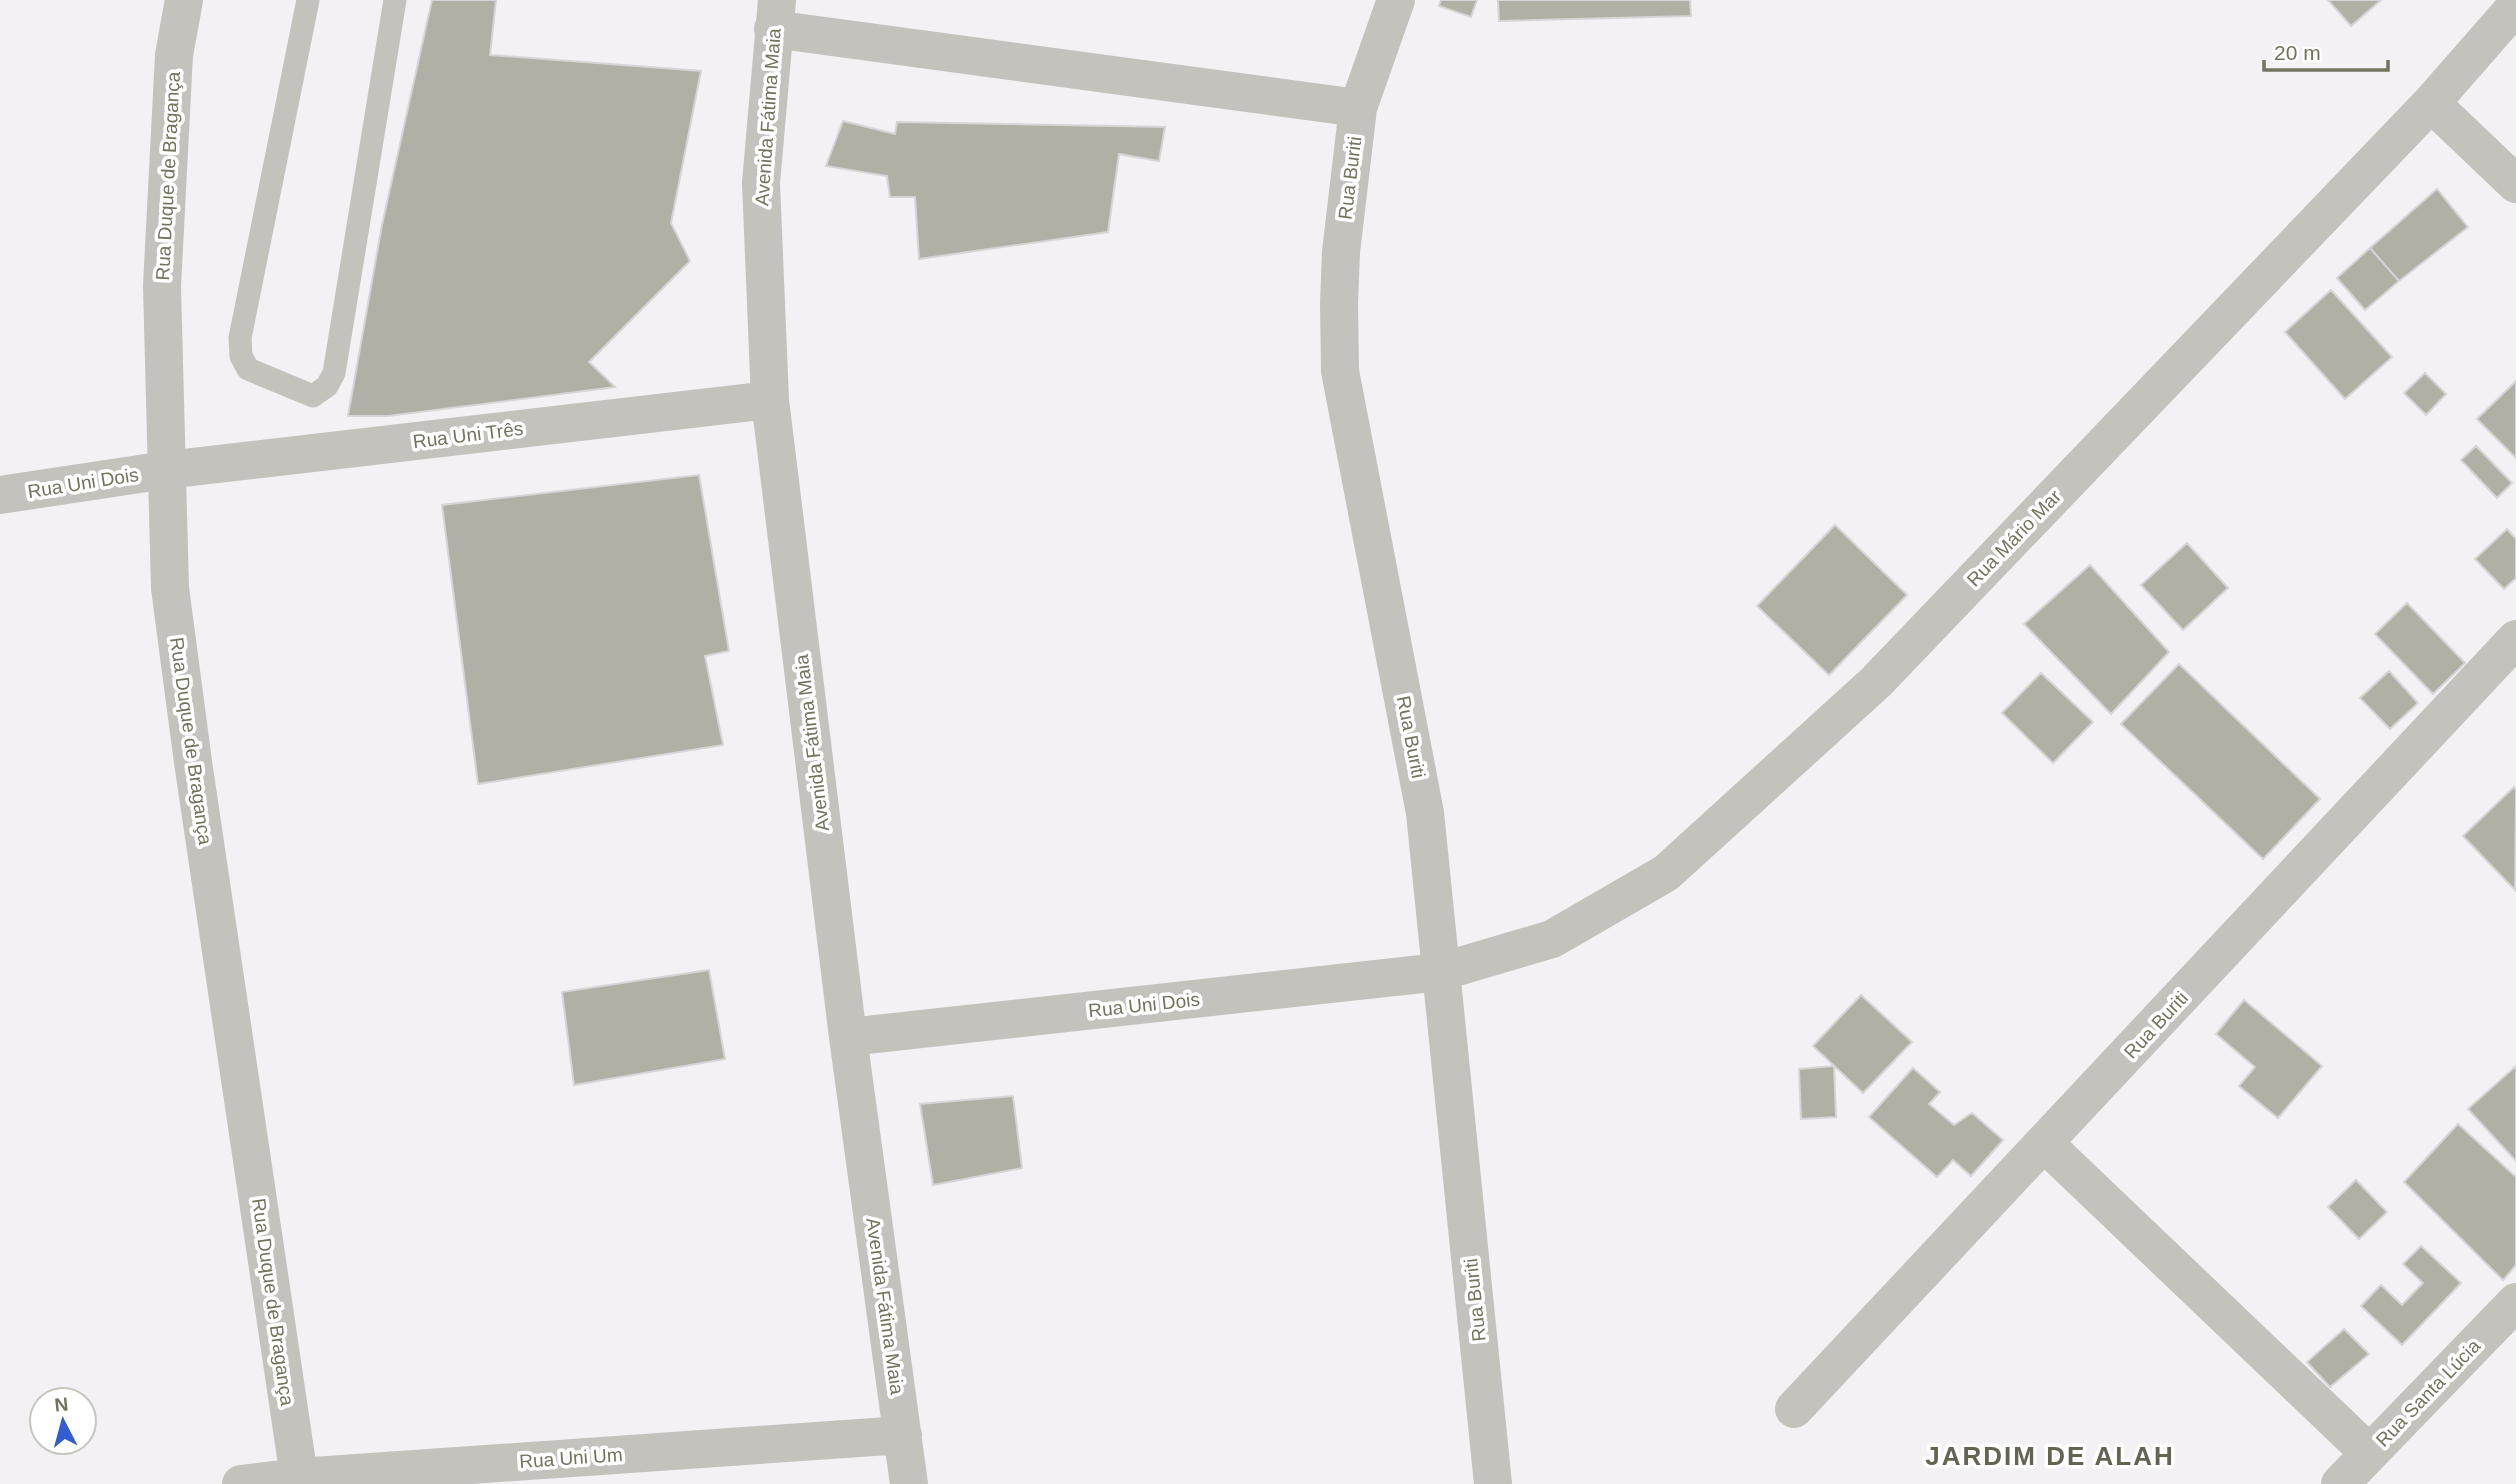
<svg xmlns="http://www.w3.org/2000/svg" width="2516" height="1484" font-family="Helvetica,sans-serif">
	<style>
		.building { fill: #b1b0a4; stroke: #d5d4d6; stroke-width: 2 }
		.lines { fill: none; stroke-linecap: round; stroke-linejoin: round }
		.service { stroke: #c3c2bc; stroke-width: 23 }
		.minor { stroke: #c3c2bc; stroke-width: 38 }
		.labels { text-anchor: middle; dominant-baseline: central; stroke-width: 7; stroke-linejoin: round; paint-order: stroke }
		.street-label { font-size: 19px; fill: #74735e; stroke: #fff }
		.district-label { font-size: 26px; font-weight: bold; letter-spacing: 2px; fill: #656453; stroke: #fff }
	</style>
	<rect width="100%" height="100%" fill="#f3f1f4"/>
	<!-- building -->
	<path class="building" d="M432 0H496L490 55 701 71 671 223 690 261 589 362 615 387 388 416H348L382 225Z
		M1441 0H1477L1471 17 1439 6Z
		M1498 0H1690L1691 16 1499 21Z
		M2328 0H2381L2351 26Z
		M843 121 895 134 897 122 1165 127 1159 161 1119 154 1108 232 919 259 915 197H890L887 176 826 166Z
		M2437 189 2468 227 2399 281 2370 248Z
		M2370 248 2399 281 2365 310 2337 278Z
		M2331 290 2392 357 2345 399 2285 332Z
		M2425 373 2446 394 2426 415 2404 393Z
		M2516 381V458L2477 419Z
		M2476 446 2512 483 2497 498 2461 460Z
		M699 475 729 651 705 656 723 745 478 784 442 505Z
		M1835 525 1907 595 1829 675 1757 606Z
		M2507 529 2516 539V578L2504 589 2475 559Z
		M2187 543 2228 588 2183 630 2141 585Z
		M2090 565 2169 652 2111 714 2024 624Z
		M2407 603 2465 663 2433 694 2375 634Z
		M2179 664 2320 799 2263 859 2121 724Z
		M2389 671 2418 703 2390 729 2360 698Z
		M2041 673 2093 722 2053 763 2002 713Z
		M2514 787 2516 790 2515 890 2463 836Z
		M709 970 725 1059 574 1085 562 992Z
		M1861 995 1912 1042 1863 1093 1813 1046Z
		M2244 1000 2322 1066 2278 1118 2239 1086 2255 1067 2216 1034Z
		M1834 1066 1836 1117 1801 1119 1799 1069Z
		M2516 1066V1161L2468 1109Z
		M1913 1068 1940 1092 1929 1104 1954 1125 1972 1113 2003 1140 1971 1176 1953 1160 1937 1177 1869 1117Z
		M1013 1096 1022 1168 933 1185 920 1104Z
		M2458 1124 2516 1177V1265L2503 1280 2404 1182Z
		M2356 1180 2387 1212 2359 1239 2328 1207Z
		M2421 1246 2461 1283 2402 1345 2361 1306 2381 1285 2402 1305 2423 1283 2403 1264Z
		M2344 1329 2369 1354 2330 1387 2307 1362Z"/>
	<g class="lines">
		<!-- service -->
		<path class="service" d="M308 0 240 338 241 356 248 369 313 396 327 386 334 373 395 0"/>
		<!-- minor -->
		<path class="minor" d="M184 0 174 55 162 286 170 588 193 762 299 1477
			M777 0 761 183 770 400 848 1037 909 1484
			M1396 0 1358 108 1341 252 1339 304 1340 371 1425 813 1493 1484
			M773 29 1358 108
			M2431 103 2516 184
			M0 495 166 470 770 400
			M848 1037 1440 972 1552 939 1666 873 1876 682 2431 103 2516 6
			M2045 1144 2369 1453
			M1794 1409 2516 639
			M241 1484 299 1477 903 1435
			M2340 1484 2516 1302"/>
	</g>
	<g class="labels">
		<!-- street labels -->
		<g class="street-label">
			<text transform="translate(768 117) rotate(-86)">Avenida Fátima Maia</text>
			<text transform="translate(168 176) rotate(-87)">Rua Duque de Bragança</text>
			<text transform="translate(1350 178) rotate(-83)">Rua Buriti</text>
			<text transform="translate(468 435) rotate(-7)">Rua Uni Três</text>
			<text transform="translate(83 483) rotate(-9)">Rua Uni Dois</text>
			<text transform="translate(2014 538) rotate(-46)">Rua Mário Mar</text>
			<text transform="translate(1411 737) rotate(79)">Rua Buriti</text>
			<text transform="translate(191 741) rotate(82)">Rua Duque de Bragança</text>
			<text transform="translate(812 743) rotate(-97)">Avenida Fátima Maia</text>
			<text transform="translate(1144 1005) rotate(-6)">Rua Uni Dois</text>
			<text transform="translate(2156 1025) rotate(-47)">Rua Buriti</text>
			<text transform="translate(1475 1300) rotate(-96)">Rua Buriti</text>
			<text transform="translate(273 1302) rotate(82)">Rua Duque de Bragança</text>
			<text transform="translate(885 1306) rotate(82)">Avenida Fátima Maia</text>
			<text transform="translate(2428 1393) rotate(-46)">Rua Santa Lúcia</text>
			<text transform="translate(571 1458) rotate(-4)">Rua Uni Um</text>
		</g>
		<!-- district labels -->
		<g class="district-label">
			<text x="2050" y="1456">JARDIM DE ALAH</text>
		</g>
	</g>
	<!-- north arrow -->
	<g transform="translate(63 1421) rotate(354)"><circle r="33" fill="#ffffff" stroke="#c7c7bf" stroke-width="2"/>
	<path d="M0-5L12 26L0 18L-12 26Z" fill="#345dd2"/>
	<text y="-10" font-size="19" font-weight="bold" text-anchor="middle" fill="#74735e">N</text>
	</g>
	<!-- scale -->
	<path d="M2264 60v10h124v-10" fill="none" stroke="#74735e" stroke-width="3.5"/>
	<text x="2274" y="60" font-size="21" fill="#74735e" stroke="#ffffff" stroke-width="5" paint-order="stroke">20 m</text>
</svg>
